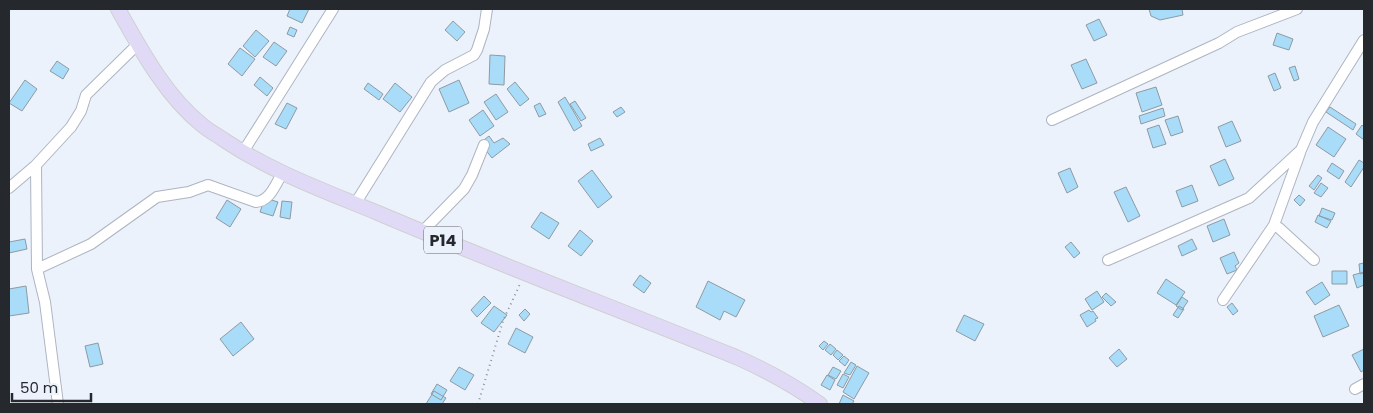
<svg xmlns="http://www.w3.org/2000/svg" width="1373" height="413" font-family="Poppins,sans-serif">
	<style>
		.building { fill: #a8dcf9; stroke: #8d9ba3 }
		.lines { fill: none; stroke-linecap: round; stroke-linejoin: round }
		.minor-casing { stroke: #aeb4c1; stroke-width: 12 }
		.major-casing { stroke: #cfd0d1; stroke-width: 16 }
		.path { stroke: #8b9098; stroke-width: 2; stroke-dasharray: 1 4; stroke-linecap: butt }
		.minor { stroke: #fff; stroke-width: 10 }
		.major { stroke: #e1daf7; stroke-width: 14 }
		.labels { text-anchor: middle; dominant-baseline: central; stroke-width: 4; stroke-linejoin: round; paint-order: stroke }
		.shield { fill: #ecf2fc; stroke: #61656b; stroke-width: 1 }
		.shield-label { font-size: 16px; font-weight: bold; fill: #25282d }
	</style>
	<rect width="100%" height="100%" fill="#ecf2fc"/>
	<!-- building -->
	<path class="building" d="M290 9H309L302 23 287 16Z
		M1149 9H1182L1183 15 1160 20 1151 16Z
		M1099 19 1107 35 1094 41 1086 25Z
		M453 21 465 32 457 41 445 30Z
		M290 27 297 30 294 37 287 34Z
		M256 30 269 41 255 57 243 46Z
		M1277 33 1293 39 1289 50 1273 45Z
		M274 42 287 51 276 66 263 57Z
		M240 48 255 59 242 76 228 64Z
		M490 55 505 56 504 85 489 84Z
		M1086 59 1097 83 1082 89 1071 65Z
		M57 61 69 69 63 79 50 71Z
		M1295 66 1299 79 1294 81 1289 68Z
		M1275 73 1281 88 1274 91 1268 76Z
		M260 77 273 88 267 96 254 85Z
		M25 80 37 89 22 111 9 103Z
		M459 80 469 103 449 112 439 89Z
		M515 82 529 99 520 106 507 89Z
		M368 83 383 94 379 100 364 89Z
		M395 83 412 97 400 112 383 99Z
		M1156 87 1162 105 1142 112 1136 93Z
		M496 94 508 112 496 120 484 102Z
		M565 97 582 126 574 131 558 102Z
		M575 101 586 118 581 121 570 104Z
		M287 103 297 108 286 129 275 124Z
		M540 103 546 114 539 117 534 106Z
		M621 107 625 112 617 117 613 112Z
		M1330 107 1356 124 1353 130 1326 112Z
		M1163 108 1165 116 1141 124 1139 116Z
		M483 110 494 126 480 136 469 120Z
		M1178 116 1183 132 1171 136 1165 120Z
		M1232 121 1241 141 1226 147 1218 127Z
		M1159 125 1166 144 1153 148 1147 129Z
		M1362 125 1364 127V140L1356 134Z
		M1328 127 1346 139 1334 157 1316 145Z
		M489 136 494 143 503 138 510 144 492 158 480 143Z
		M600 138 604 145 591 151 588 144Z
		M1225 159 1234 179 1219 186 1210 166Z
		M1359 160 1364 163V167L1351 187 1345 182Z
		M1332 163 1344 171 1339 179 1327 171Z
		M1070 168 1078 187 1067 193 1058 173Z
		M592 170 612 197 598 208 578 181Z
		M1318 175 1322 178 1314 190 1309 186Z
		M1321 183 1328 188 1321 197 1314 193Z
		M1192 185 1198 201 1182 207 1176 191Z
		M1126 187 1140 216 1128 222 1114 192Z
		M1299 195 1305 200 1300 206 1294 200Z
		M265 198 278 202 273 216 260 212Z
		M227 200 241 209 230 227 216 218Z
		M282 201 292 202 290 219 280 217Z
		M1322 208 1335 213 1332 220 1319 216Z
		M541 212 559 223 549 239 531 227Z
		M1318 215 1331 221 1327 228 1315 222Z
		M1224 219 1230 235 1213 242 1207 226Z
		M580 230 593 241 581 256 568 246Z
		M25 239 27 249 9 253V242Z
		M1192 239 1197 249 1182 256 1178 246Z
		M1071 242 1080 253 1074 258 1065 247Z
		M1234 252 1239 263 1235 266 1237 270 1227 274 1220 258Z
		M1364 263V273L1360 274 1359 264Z
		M1332 271H1347V284H1332Z
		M1364 272V285L1357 288 1353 275Z
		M640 275 651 283 644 293 633 285Z
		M1166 279 1185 292 1176 305 1157 293Z
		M708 281 745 300 736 317 724 311 720 320 696 307Z
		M1322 282 1330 295 1315 305 1306 292Z
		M26 286 29 313 9 316V289Z
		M1097 291 1104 302 1092 310 1085 299Z
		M1106 293 1116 302 1111 306 1102 297Z
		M484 296 491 303 477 317 471 310Z
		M1182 297 1188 301 1182 310 1176 306Z
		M1232 303 1238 311 1233 315 1227 307Z
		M1339 305 1349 326 1323 337 1314 316Z
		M494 306 507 315 494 332 481 323Z
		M1179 306 1184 309 1178 318 1173 315Z
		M525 309 530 314 524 321 519 315Z
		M1089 310 1091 312 1093 311 1098 318 1095 319 1096 321 1087 327 1080 315Z
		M964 315 984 324 975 341 956 331Z
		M241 322 254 339 233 356 220 339Z
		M516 328 533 337 525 353 508 344Z
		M824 341 828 344 823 350 819 346Z
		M98 343 103 364 90 367 85 346Z
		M830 344 836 349 831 355 825 350Z
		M1119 349 1127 359 1117 367 1109 358Z
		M1364 349V370L1361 372 1352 355Z
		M837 350 843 355 838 360 833 355Z
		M844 356 849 360 845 366 839 361Z
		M851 362 856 365 850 375 844 373Z
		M857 366 869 373 854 399 843 392Z
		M459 367 474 375 465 390 450 381Z
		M833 367 841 371 836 379 828 375Z
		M843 374 849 377 843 388 837 385Z
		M827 375 835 380 830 390 821 385Z
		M437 384 447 390 441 400 431 394Z
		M434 391 446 398 442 404H426Z
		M843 395 854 401 852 404H839Z"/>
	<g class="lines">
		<!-- minor casing -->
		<g class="minor-casing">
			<path id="minor" d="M1052 120 1219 43 1237 32 1297 9
				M243 152 333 9
				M9 188 36 165
				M355 204 431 82 445 70 474 55 477 50 484 29 487 9
				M1274 225 1279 228 1314 260
				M422 232 464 189 472 175 484 145
				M1108 260 1249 198 1301 150 1313 122 1364 40
				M37 269 91 244 157 197 189 192 208 185 256 202C270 201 275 185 282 174
				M1223 300 1274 225 1300 153
				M1355 389 1364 384
				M58 404 45 302 37 269 36 165 71 127 81 111 86 95 138 44"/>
		</g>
		<!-- major casing -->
		<g class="major-casing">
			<path id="major" d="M118 9C141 50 165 95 202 125 209 131 217 135 224 140 272 172 325 191 378 213 496 263 617 309 736 357 766 370 793 385 820 404"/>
		</g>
		<!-- path -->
		<path class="path" d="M478 404 503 321 520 284"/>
		<!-- minor -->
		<use href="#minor" class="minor"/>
		<!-- major -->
		<use href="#major" class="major"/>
	</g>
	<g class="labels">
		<!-- shield labels -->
		<rect class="shield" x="424" y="226.5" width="38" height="27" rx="4"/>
		<g class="shield-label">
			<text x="443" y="240">P14</text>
		</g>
	</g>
	<!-- border -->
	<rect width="1373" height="413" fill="none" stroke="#25282d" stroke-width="20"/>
	<!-- scale -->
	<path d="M12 393v8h79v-8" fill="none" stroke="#25282d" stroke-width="2.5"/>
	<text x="20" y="393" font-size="15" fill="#25282d" stroke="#ecf2fc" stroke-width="4" paint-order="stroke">50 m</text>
</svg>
